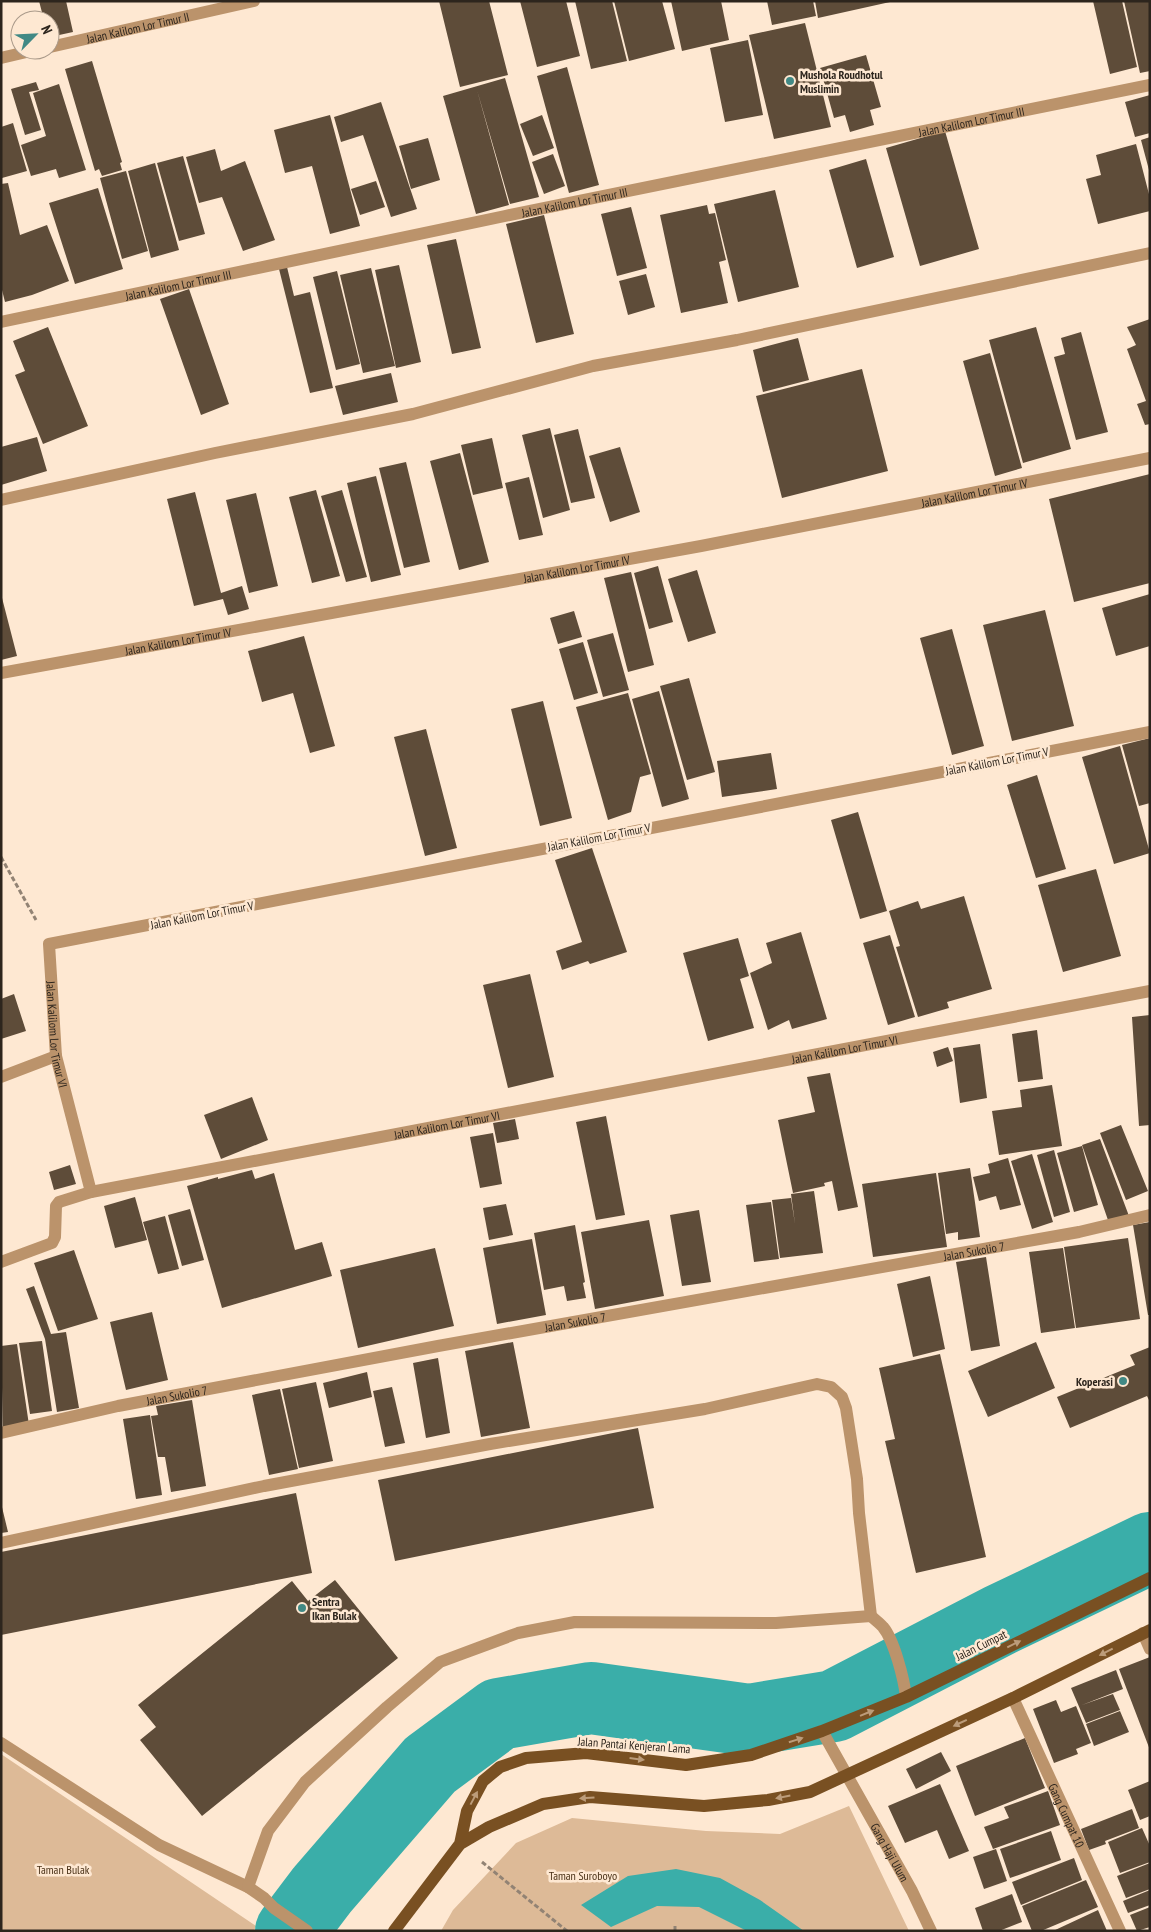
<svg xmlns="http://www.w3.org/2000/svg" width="1151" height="1932" font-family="'PT Sans Narrow',sans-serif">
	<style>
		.green { fill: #ddba97 }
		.water { fill: #3aaea9 }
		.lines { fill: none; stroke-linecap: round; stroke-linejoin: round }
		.river { stroke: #3aaea9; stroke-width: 72 }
		.building { fill: #5e4c39 }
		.path { stroke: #928374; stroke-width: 3; stroke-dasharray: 5 2.5; stroke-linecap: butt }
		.minor { stroke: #bb936b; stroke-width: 12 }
		.major { stroke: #795022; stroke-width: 12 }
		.oneway { fill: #bc9c7a }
		.poi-dot { fill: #418985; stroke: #fee8d2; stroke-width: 2 }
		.labels { text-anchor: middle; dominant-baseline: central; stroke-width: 5; stroke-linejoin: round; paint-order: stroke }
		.street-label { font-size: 12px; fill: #2d251d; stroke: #fee8d2 }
		.poi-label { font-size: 12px; font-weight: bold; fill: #2d251d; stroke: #fee8d2; text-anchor: start }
		.park-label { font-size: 12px; fill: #4a3218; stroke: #fee8d2 }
	</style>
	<rect width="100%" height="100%" fill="#fee8d2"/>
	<!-- green -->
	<path class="green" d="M1 1754 256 1926 254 1931H1Z
		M849 1806 909 1931H441L453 1910 516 1843 572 1818 706 1831 780 1834Z"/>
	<!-- water -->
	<path class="water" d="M676 1869 720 1878 760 1900 804 1931H747L699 1907 657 1906 611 1927 581 1905 628 1876Z"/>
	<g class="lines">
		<!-- river -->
		<path class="river" d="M291 1931 322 1890 430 1765 499 1714 591 1698 749 1720 834 1706 1000 1620 1150 1548"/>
	</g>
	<!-- building -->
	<path class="building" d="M39 1H66L73 32 50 37V20H44Z
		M439 1H489L508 75 460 87Z
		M520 1H566L580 56 537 67Z
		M575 1H612L627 61 591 69Z
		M614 1H662L675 49 629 61Z
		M671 1H721L729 40 682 51Z
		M767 1H813L816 16 772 25Z
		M815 1H890V2L818 18Z
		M1093 1H1122L1137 67 1110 74Z
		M1124 1H1150V71L1140 73Z
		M805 23 831 127 774 139 749 35Z
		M748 40 763 115 725 122 710 48Z
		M866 55 881 107 870 110 874 125 850 132 845 115 834 118 820 68Z
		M92 61 122 162 120 163 122 170 102 176 99 169 95 171 65 69Z
		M567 67 599 185 569 193 537 76Z
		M505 78 539 197 510 204 477 90 509 205 476 214 443 96Z
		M36 82 39 90 29 92 41 130 25 135 11 89Z
		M59 84 86 170 59 178 56 169 31 176 21 145 46 136 33 93Z
		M1150 95V133L1135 137 1125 102Z
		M381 102 417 209 391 217 363 135 341 142 334 117Z
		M330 115 360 226 330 234 312 166 285 173 274 130Z
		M542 115 554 148 533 156 520 124Z
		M13 123 27 171 2 178 1 127Z
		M945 131 979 249 920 266 886 148Z
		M1150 137V170H1149L1141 140Z
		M428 138 440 180 411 189 399 146Z
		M1136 144 1150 198V211L1098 224 1086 179 1101 175 1096 155Z
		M215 149 221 171 245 161 275 240 243 251 222 197 199 203 186 157Z
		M553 154 565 186 544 194 532 162Z
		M183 156 205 234 179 241 157 163Z
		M866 159 894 257 857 268 829 170Z
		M155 163 179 250 151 258 128 171Z
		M126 171 148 251 122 259 100 178Z
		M376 181 385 207 360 215 351 189Z
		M8 183 20 235 47 225 69 281 32 295 5 302 1 286V184Z
		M98 188 123 269 75 284 49 203Z
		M775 190 799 287 738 302 714 204Z
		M707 205 709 214 715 213 726 260 719 262 728 303 681 313 660 215Z
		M631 207 647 268 617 276 601 214Z
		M544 215 574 334 536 343 506 224Z
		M456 239 481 348 452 354 427 245Z
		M399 265 421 362 396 368 375 270Z
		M287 267 294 296 310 292 333 388 310 393 279 269Z
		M371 268 395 366 363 373 340 275Z
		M337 271 360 364 336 370 313 277Z
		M646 274 655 307 628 315 619 281Z
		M189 289 229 404 201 415 160 299Z
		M1150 319V424L1145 425 1137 404 1146 401 1127 349 1136 345 1127 327Z
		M48 327 88 426 43 444 15 375 25 371 13 341Z
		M1036 327 1071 449 1023 463 989 340Z
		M1081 332 1108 432 1076 440 1054 357 1065 354 1061 338Z
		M798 338 809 380 763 392 753 350Z
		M990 353 1022 468 995 476 963 361Z
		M862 369 888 471 782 498 756 396Z
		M391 373 398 402 343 415 335 386Z
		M550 428 570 510 543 518 522 435Z
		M578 429 595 498 571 503 554 435Z
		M37 437 47 471 1 485V447Z
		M492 438 503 488 473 495 461 445Z
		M620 447 640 512 610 522 589 456Z
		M460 453 489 562 459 570 430 461Z
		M406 462 430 562 404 568 379 468Z
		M1150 474V583L1074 602 1049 499Z
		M376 476 401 575 371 582 347 483Z
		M529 477 543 535 519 540 505 483Z
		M316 490 340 576 312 583 289 497Z
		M342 490 367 577 346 582 321 496Z
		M195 492 221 593 242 586 249 609 228 615 223 599 194 606 167 499Z
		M256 493 278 586 249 593 226 500Z
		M658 566 673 622 649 629 634 573Z
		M697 570 716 633 688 642 668 579Z
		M631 572 654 665 628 672 604 578Z
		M1 594 17 656 1 660Z
		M1150 594V646L1116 656 1102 608Z
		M1045 610 1074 726 1012 741 983 625Z
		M574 611 582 637 558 644 550 618Z
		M952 629 984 746 952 755 920 638Z
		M613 633 629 690 603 697 587 640Z
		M304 636 335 746 310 753 293 693 262 702 248 651Z
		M583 642 598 693 574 700 559 649Z
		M689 678 715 772 687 780 660 686Z
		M659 691 689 799 662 807 632 699Z
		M628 693 651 774 640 777 631 812 608 820 576 707Z
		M543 701 572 818 540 826 511 709Z
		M426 729 457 848 425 856 394 737Z
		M1150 738V803L1139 806 1122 745Z
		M1120 746 1150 853 1114 864 1082 757Z
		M771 753 777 789 722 797 717 761Z
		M1037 775 1066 869 1036 878 1007 785Z
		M858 812 887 911 860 919 831 820Z
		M592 848 627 952 590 964 588 961 562 970 556 951 582 942 555 860Z
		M1096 869 1121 956 1063 972 1038 885Z
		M964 896 992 989 947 1002 949 1008 918 1017 896 947 900 946 889 911 918 901 921 909Z
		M801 932 827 1019 792 1029 789 1020 768 1030 750 973 772 963 766 943Z
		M890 935 915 1017 888 1025 863 943Z
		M738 938 749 976 740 979 754 1028 708 1041 683 953Z
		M530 974 554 1077 508 1088 483 985Z
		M14 994 26 1031 1 1039V999Z
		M1150 1015V1125L1139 1126 1132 1017Z
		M1037 1030 1043 1079 1018 1082 1012 1034Z
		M980 1044 987 1098 960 1103 953 1048Z
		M948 1047 953 1061 937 1067 933 1052Z
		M830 1073 858 1207 838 1211 832 1181 824 1183 825 1186 793 1193 778 1120 815 1112 807 1077Z
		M1052 1085 1062 1146 999 1155 992 1111 1022 1107 1020 1090Z
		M252 1097 268 1140 221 1159 204 1115Z
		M606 1116 625 1215 596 1220 576 1122Z
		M515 1119 519 1139 497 1143 493 1123Z
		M1121 1125 1148 1191 1126 1200 1100 1133Z
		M493 1133 502 1184 480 1188 470 1137Z
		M1100 1139 1129 1216 1109 1223 1082 1145Z
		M1082 1146 1098 1205 1074 1212 1057 1153Z
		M1054 1150 1070 1212 1054 1217 1037 1155Z
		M1032 1154 1053 1222 1032 1229 1011 1161Z
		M1008 1158 1021 1205 1000 1210 996 1196 979 1201 973 1177 990 1173 988 1164Z
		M70 1165 76 1184 54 1190 49 1172Z
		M970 1168 980 1237 958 1240V1232L946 1234 938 1173Z
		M252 1170 255 1179 274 1173 295 1250 322 1242 332 1276 222 1308 187 1186 218 1177V1179Z
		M936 1173 947 1247 873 1257 862 1184Z
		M814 1191 823 1253 780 1258 772 1200 791 1198 795 1224 791 1194Z
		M135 1197 147 1240 115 1248 104 1206Z
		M771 1202 779 1259 754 1262 746 1205Z
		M506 1204 513 1235 489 1240 483 1208Z
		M190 1209 204 1260 182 1266 168 1215Z
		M699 1210 711 1282 682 1286 670 1215Z
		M165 1216 179 1269 158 1274 143 1222Z
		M649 1220 664 1296 595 1309 581 1232Z
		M1150 1222V1315H1148L1133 1225Z
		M575 1225 585 1282 583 1283 586 1298 567 1301 564 1286 544 1290 534 1233Z
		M1128 1238 1140 1319 1076 1328 1064 1247Z
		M532 1239 546 1315 497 1324 483 1248Z
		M435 1248 454 1326 358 1348 340 1270Z
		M1063 1248 1075 1328 1041 1333 1029 1252Z
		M74 1250 98 1319 58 1331 34 1263Z
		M986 1257 1000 1346 971 1351 956 1262Z
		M930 1276 945 1349 913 1357 897 1284Z
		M34 1286 51 1334 66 1332 79 1408 57 1412 45 1339 26 1289Z
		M152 1312 168 1380 126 1390 110 1322Z
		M42 1341 52 1411 30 1414 19 1343Z
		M513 1342 530 1428 481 1437 465 1351Z
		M1036 1342 1055 1388 988 1417 968 1371Z
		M17 1344 29 1425 3 1429 1 1346Z
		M1150 1347V1402L1147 1396 1070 1428 1057 1397 1135 1365 1130 1355Z
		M940 1354 986 1557 916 1573 885 1441 895 1439 879 1368Z
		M438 1358 450 1433 426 1438 413 1363Z
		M367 1372 372 1397 329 1408 323 1383Z
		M316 1382 333 1461 299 1468 282 1389Z
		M392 1387 405 1443 385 1447 373 1391Z
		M280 1389 298 1469 269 1475 252 1395Z
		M192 1400 206 1486 171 1492 165 1457H158L151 1416 158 1415 156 1406Z
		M150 1415 162 1495 136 1499 123 1419Z
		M638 1428 654 1508 395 1561 378 1480Z
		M296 1493 312 1573 1 1635V1552Z
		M1 1503 8 1532 1 1533Z
		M335 1580 398 1658 202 1816 140 1740 156 1727 138 1705 292 1581 308 1601Z
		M1150 1657V1750L1119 1669Z
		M1116 1670 1123 1689 1082 1705 1113 1694 1120 1710 1086 1723 1071 1688Z
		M1056 1700 1061 1712 1076 1706 1091 1743 1076 1749 1078 1754 1054 1763 1033 1709Z
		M1120 1711 1129 1732 1094 1746 1086 1724Z
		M1025 1738 1045 1788 975 1816 956 1766Z
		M941 1752 951 1771 916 1789 906 1769Z
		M1150 1781V1816L1140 1820 1128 1790Z
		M940 1784 969 1851 949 1859 937 1830 905 1843 888 1806Z
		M1048 1791 1060 1825 993 1849 984 1827 1009 1818 1004 1807Z
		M1132 1809 1139 1828 1105 1841 1106 1844 1089 1850 1081 1829Z
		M1142 1828 1150 1846V1862L1120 1873 1108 1842Z
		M1051 1831 1061 1860 1010 1878 1000 1849Z
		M996 1849 1007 1881 984 1889 973 1857Z
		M1074 1858 1082 1880 1021 1905 1012 1882Z
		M1150 1863V1889L1126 1898 1117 1876Z
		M1086 1880 1098 1907 1041 1931H1032L1022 1906Z
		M1150 1890V1905L1128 1913 1123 1901Z
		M1012 1894 1022 1922 999 1931H983L975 1908Z
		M1150 1907V1927L1137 1931 1130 1915Z
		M1098 1910 1107 1931H1053Z"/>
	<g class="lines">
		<!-- path -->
		<path class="path" d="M1 857 36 920
			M482 1862 567 1931
			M675 1926V1931"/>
		<!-- minor -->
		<g class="minor">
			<path id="s1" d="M50 47 254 1"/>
			<path d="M1 58 35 50"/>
			<path id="s2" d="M1 322 505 216 1150 85"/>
			<path d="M1 500 215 453 413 414 593 366 737 340 1150 253"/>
			<path id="s3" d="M1 673 701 546 1150 458"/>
			<path id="s4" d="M1150 732 49 944 56 1056 91 1192 1150 991"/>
			<path d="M1 1077 56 1056"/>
			<path d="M1 1262 52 1243 55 1237 56 1206 59 1202 91 1192"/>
			<path id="s5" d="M1 1433 118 1406 438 1346 1079 1232 1150 1215"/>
			<path d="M1 1543 264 1486 490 1444 705 1409 817 1384 831 1387 842 1397 846 1408 857 1479 859 1513 871 1616C875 1620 880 1623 883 1627 894 1640 904 1679 906 1697"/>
			<path d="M1143 1633 1150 1649"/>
			<path id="s6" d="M1013 1698 1120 1931"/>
			<path id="s7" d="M822 1731 912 1891 931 1931"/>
			<path d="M1 1743 159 1845 248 1887 264 1898 274 1908 307 1931"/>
			<path d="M248 1887 268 1831 305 1782 387 1707 440 1662 518 1633 575 1622 776 1623 871 1616"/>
		</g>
		<!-- major -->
		<path class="major" d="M460 1844 467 1811 483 1781 500 1767 526 1758 586 1753 686 1765 751 1755 822 1731 906 1697 1150 1578
			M394 1931 460 1844 489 1827 543 1804 590 1797 704 1806 768 1800 810 1792 1013 1698 1150 1630"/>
	</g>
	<!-- one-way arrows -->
	<defs><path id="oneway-solid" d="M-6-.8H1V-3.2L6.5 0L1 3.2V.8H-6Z" transform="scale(1.25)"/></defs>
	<g class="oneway">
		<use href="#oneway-solid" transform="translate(1014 1644) rotate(-26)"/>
		<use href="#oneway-solid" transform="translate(1106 1652) rotate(153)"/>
		<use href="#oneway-solid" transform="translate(867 1713) rotate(-22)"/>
		<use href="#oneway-solid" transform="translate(960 1723) rotate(155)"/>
		<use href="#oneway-solid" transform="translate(796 1740) rotate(-18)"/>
		<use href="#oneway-solid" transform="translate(637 1759) rotate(7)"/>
		<use href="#oneway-solid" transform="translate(783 1797) rotate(169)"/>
		<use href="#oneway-solid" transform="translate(474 1798) rotate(-62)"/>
		<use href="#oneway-solid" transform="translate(587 1798) rotate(176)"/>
	</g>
	<!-- markers -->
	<g class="poi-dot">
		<circle cx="790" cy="81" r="5"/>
		<circle cx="1123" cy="1381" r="5"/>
		<circle cx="302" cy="1608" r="5"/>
	</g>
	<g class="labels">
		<!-- street labels -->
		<g class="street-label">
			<text stroke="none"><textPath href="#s1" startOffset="90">Jalan Kalilom Lor Timur II</textPath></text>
			<text stroke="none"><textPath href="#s2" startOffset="991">Jalan Kalilom Lor Timur III</textPath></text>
			<text stroke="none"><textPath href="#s2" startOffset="586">Jalan Kalilom Lor Timur III</textPath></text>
			<text stroke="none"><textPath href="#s2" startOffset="181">Jalan Kalilom Lor Timur III</textPath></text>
			<text stroke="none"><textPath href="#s3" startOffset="990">Jalan Kalilom Lor Timur IV</textPath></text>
			<text stroke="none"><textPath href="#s3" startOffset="585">Jalan Kalilom Lor Timur IV</textPath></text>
			<text stroke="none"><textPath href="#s3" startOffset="180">Jalan Kalilom Lor Timur IV</textPath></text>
			<text transform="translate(997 761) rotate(-11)">Jalan Kalilom Lor Timur V</text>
			<text transform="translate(599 837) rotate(-11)">Jalan Kalilom Lor Timur V</text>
			<text transform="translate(202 915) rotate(-11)">Jalan Kalilom Lor Timur V</text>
			<text stroke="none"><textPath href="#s4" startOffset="1212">Jalan Kalilom Lor Timur VI</textPath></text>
			<text stroke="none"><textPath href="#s4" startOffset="2141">Jalan Kalilom Lor Timur VI</textPath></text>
			<text stroke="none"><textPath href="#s4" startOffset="1736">Jalan Kalilom Lor Timur VI</textPath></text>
			<text stroke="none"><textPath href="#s5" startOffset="990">Jalan Sukolio 7</textPath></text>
			<text stroke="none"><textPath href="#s5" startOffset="585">Jalan Sukolio 7</textPath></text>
			<text stroke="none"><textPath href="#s5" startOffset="180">Jalan Sukolio 7</textPath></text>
			<text transform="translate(981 1645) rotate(-26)">Jalan Cumpat</text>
			<text transform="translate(634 1745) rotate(4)">Jalan Pantai Kenjeran Lama</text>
			<text stroke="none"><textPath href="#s6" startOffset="129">Gang Cumpat 10</textPath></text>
			<text stroke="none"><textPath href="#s7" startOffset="139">Gang Haji Ulum</textPath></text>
		</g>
		<!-- poi labels -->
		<g class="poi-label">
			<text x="800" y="74">Mushola Roudhotul<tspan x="800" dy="14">Muslimin</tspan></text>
			<text x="1113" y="1381" text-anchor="end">Koperasi</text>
			<text x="312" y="1601">Sentra<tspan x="312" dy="14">Ikan Bulak</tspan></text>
		</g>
		<!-- park labels -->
		<g class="park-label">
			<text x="63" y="1869">Taman Bulak</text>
			<text x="583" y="1875">Taman Suroboyo</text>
		</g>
	</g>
	<!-- border -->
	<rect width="1151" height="1932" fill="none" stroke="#2d251d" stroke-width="5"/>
	<!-- north arrow -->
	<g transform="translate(35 35) rotate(66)"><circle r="24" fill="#fee8d2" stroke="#aa9a8a"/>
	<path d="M0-4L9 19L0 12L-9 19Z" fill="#418985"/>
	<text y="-8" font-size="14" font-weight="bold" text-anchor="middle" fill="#2d251d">N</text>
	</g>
</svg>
